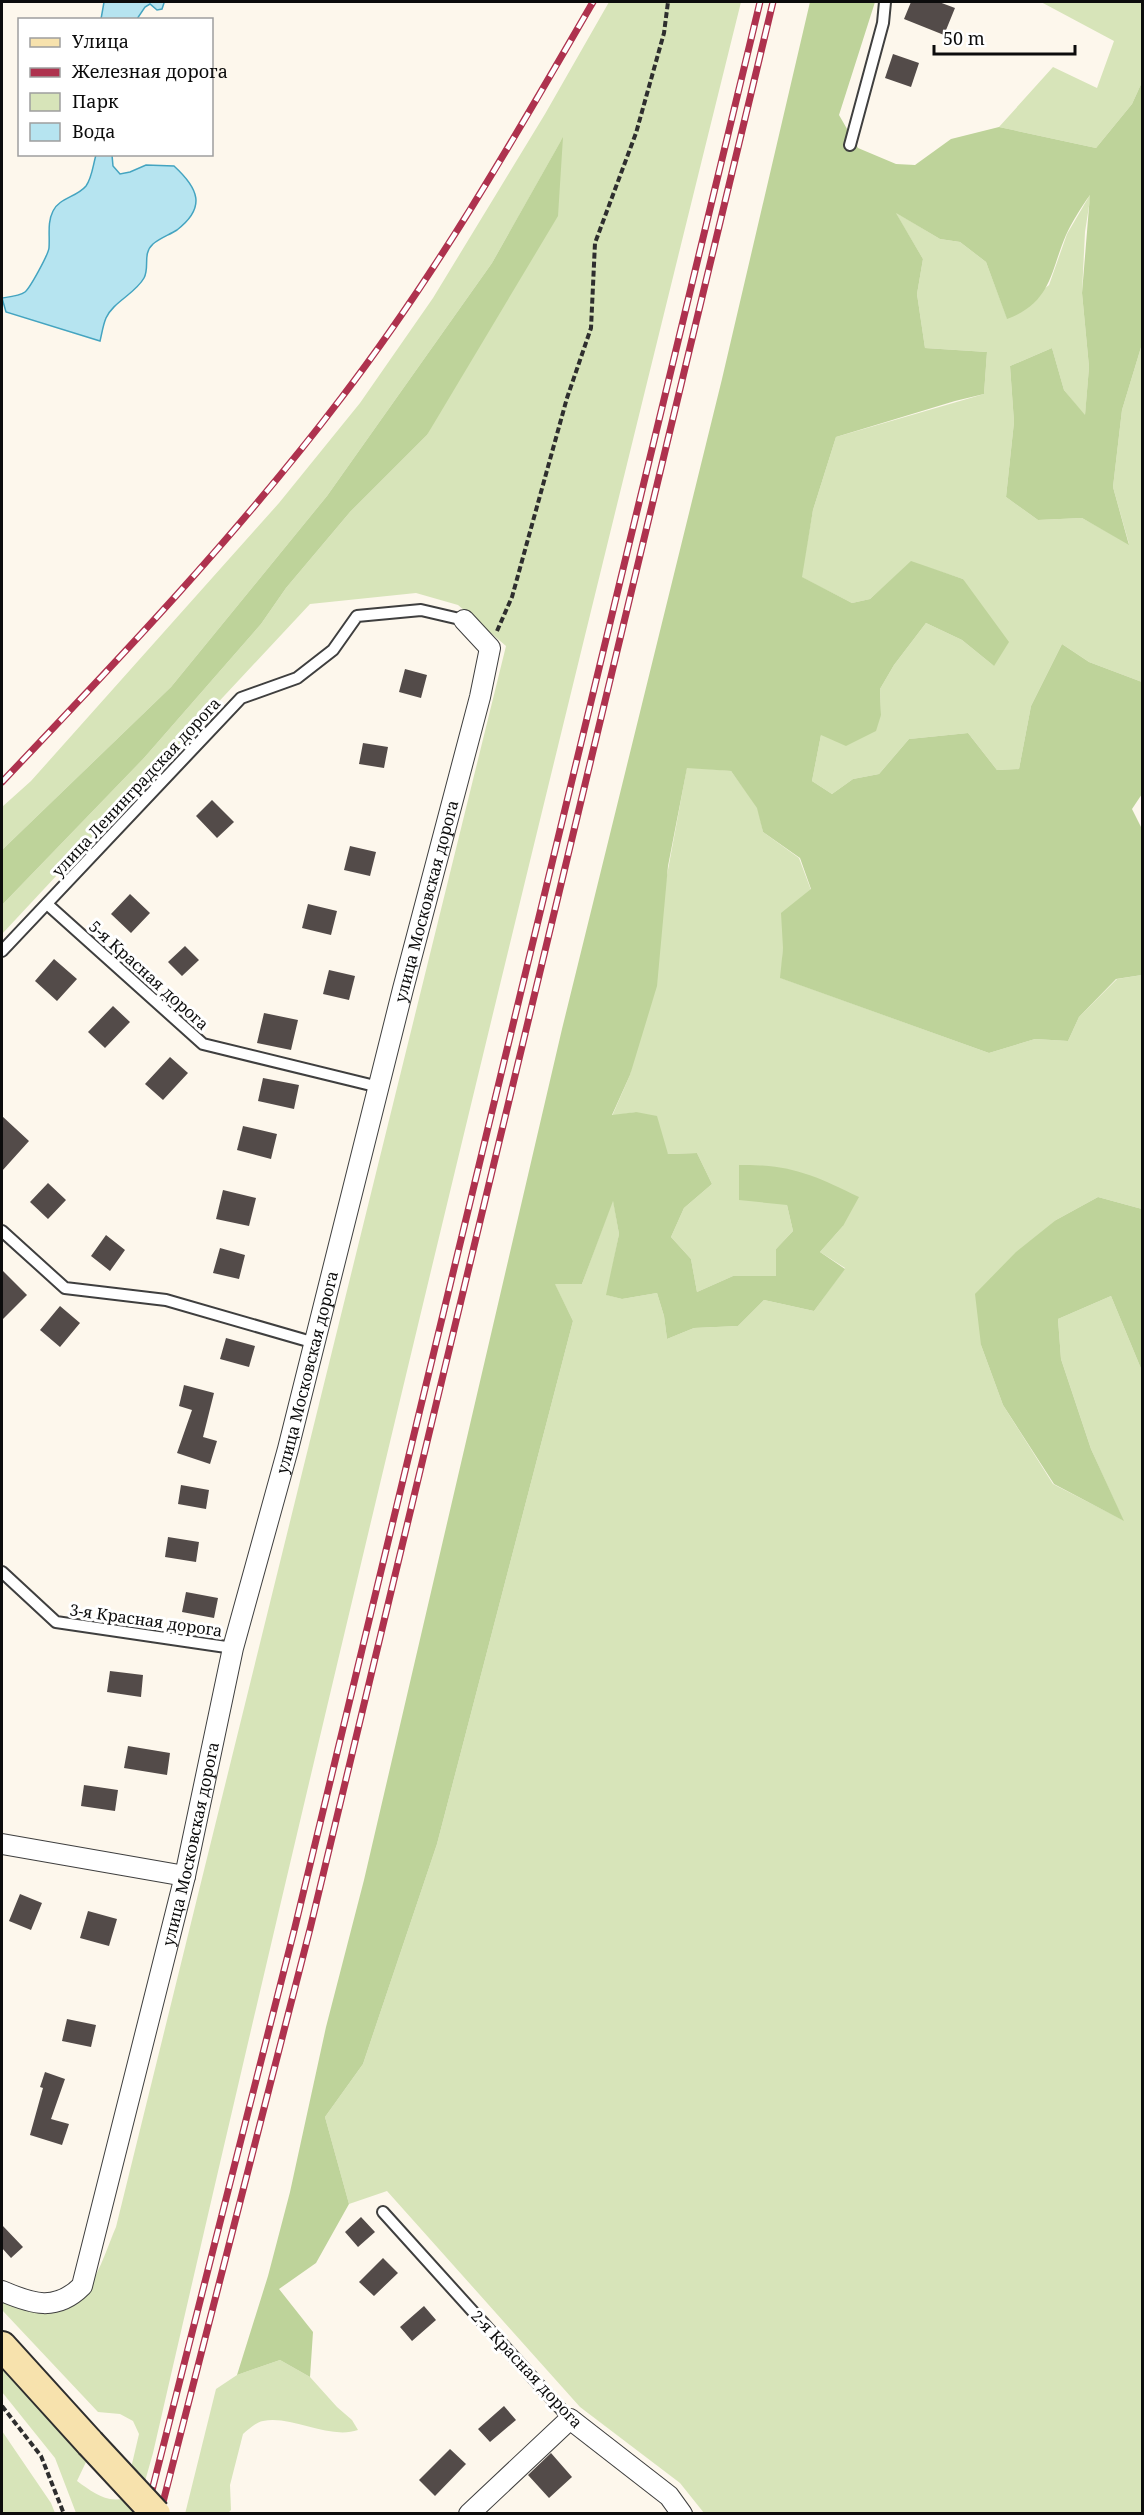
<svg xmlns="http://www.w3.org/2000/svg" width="1144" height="2515" font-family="'Noto Serif',serif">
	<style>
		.green { fill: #d7e4b9 }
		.forest { fill: #bed39a }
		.water { fill: #b6e4f0; stroke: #44a4c0; stroke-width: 1.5 }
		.building { fill: #534b49 }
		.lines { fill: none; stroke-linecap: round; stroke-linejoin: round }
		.service-casing { stroke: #3f3f3f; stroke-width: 14 }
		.minor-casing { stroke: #3f3f3f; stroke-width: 22 }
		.secondary-casing { stroke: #2e2e2e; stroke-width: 32 }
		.path { stroke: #2e2e2e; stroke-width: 4; stroke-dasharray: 6 3; stroke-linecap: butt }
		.service { stroke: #fff; stroke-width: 10 }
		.minor { stroke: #fff; stroke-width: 20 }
		.secondary { stroke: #f7e2ad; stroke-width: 28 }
		.rail-casing { stroke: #ae324e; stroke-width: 7 }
		.rail { stroke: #fff; stroke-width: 4.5; stroke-dasharray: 14; stroke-linecap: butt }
		.secondary-bridge-casing { stroke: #2e2e2e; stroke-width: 32; stroke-linecap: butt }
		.secondary-bridge { stroke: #f7e2ad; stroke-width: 28 }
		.labels { text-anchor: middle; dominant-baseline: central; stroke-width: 6; stroke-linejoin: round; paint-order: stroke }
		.street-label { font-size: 16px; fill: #0c0c0c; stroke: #fff }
	</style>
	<rect width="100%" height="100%" fill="#fdf7ec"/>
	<!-- green -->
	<path class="green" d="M609 2H741C539 817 341 1634 153 2453L136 2513H76L55 2458 2 2392V2366L86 2462 77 2481C91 2491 107 2504 124 2498L139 2434 133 2421 120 2414 98 2412 2 2310V2299C17 2303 47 2315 62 2311 91 2303 105 2252 116 2227L506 646 458 605 416 593 310 604 2 934V905L144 758 261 624 286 588 350 512 427 435 562 139 492 263 327 496 171 687 2 850V807L31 781 279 503 360 403 433 298 545 114Z
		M1041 2H1142V82L1132 104 1096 148 999 127 1053 67 1097 88 1114 41Z
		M1091 193 1085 232 1082 293 1089 367 1085 416 1064 390 1052 348 1010 366 1014 422 1006 497 1038 520 1082 518 1129 544 1113 487 1122 410 1142 344V682L1089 662 1062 644 1031 706 1019 769 997 770 968 733 909 739 879 774 853 779 832 794 812 781 821 735 881 715 880 689 894 665 926 623 962 640 994 666 963 579 911 562 870 599 852 603 801 577 813 510 836 437 984 394 987 352 925 348 917 294 923 259 895 212 940 239 960 242 986 262 1007 318 1049 285 1067 234Z
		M687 767 731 771 758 808 763 832 799 858 811 890 783 949 781 978 989 1053 1035 1039 1068 1041 1079 1017 1117 979 1142 975V1209L1098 1197 1056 1220 981 1345 1003 1405 1053 1484 1123 1520 1091 1449 1061 1359 1058 1319 1111 1296 1142 1371V2513H704L680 2483 580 2407 387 2191 349 2204 325 2117 363 2064 437 1844 573 1321 554 1283 582 1284 613 1199 619 1234 607 1295 622 1299 657 1293 664 1316 667 1339 694 1328 738 1326 764 1300 814 1311 845 1268 820 1252 843 1226 787 1205 793 1231 776 1249V1276H733L697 1292 691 1259 671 1237 684 1208 712 1184 697 1153 668 1154 636 1112 612 1116 630 1075Z
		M280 2360 310 2377 337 2407 352 2420 358 2430C329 2440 292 2415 263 2421 256 2422 248 2430 243 2434L230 2485 231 2510 228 2513 185 2514 216 2389 237 2375Z
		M2 2431 51 2503 55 2513H2Z"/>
	<!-- forest -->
	<path class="forest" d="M810 2H875L839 115 858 148 896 164 915 165 951 139 999 127 1096 148 1132 104 1142 82V344L1122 410 1113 487 1129 545 1082 518 1038 520 1006 497 1014 422 1010 366 1052 348 1064 390 1085 415 1089 367 1082 293 1090 195C1082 206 1072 222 1066 235 1050 272 1052 302 1007 319L986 262 960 242 940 239 896 213 923 259 917 294 925 348 987 352 984 394 955 401 836 437 813 510 802 577 852 603 870 599 911 561 963 579 1009 642 994 666 962 640 926 623 894 665 880 689 881 715 876 731 846 746 821 735 812 781 832 794 853 779 879 774 909 739 968 733 997 770 1019 769 1031 706 1062 644 1089 662 1142 682V794L1132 809 1142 829V975L1116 979 1079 1017 1068 1041 1035 1039 989 1053 780 978 783 948 781 913 811 889 800 858 763 832 757 808 731 771 687 768 668 866 657 986 630 1075 612 1115 636 1112 657 1116 668 1154 697 1153 712 1184 684 1208 671 1237 691 1259 697 1292 733 1276H776V1249L793 1231 787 1205 739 1200V1165C790 1164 814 1175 859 1197L843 1226 820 1252 845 1269 814 1311 764 1300 738 1326 694 1328 667 1339 664 1316 657 1293 622 1299 606 1295 619 1234 613 1201 582 1284H555L573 1321 437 1844 363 2064 325 2117 349 2204 316 2263 279 2289 313 2332 310 2377 280 2360 237 2375 268 2276 290 2192 326 2027 364 1880 562 1029 722 379Z
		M563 137 558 216 427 435 350 512 286 588 261 624 144 758 2 905V850L171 687 327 496 492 263Z
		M1098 1197 1142 1209V1371L1111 1296 1058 1319 1061 1359 1091 1449 1124 1521 1054 1484 1003 1405 981 1345 975 1294 1016 1252 1056 1220Z"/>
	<!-- water -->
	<path class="water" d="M104 2H164V3L162 9 157 10 150 4 145 7 137 19H101Z
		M96 155H112L113 166 120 174 130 172 146 165 174 166C198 188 207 207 177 230 169 235 160 238 153 244 142 254 150 267 144 278 135 294 113 302 106 318 103 325 102 333 100 341L6 312 2 298C9 297 20 296 25 292 30 288 48 255 49 248 50 235 47 223 53 211 59 198 77 197 86 186 92 178 93 165 96 155Z"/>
	<!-- building -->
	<path class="building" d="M911 2H939L955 8 944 35 904 19Z
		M893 54 919 63 911 87 885 78Z
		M405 669 427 675 421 698 399 692Z
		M363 743 388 747 384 768 359 764Z
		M212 800 234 822 217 838 196 816Z
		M350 846 376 852 370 876 344 870Z
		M130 894 150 913 131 933 111 914Z
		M308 904 337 911 331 935 302 928Z
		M185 946 199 960 182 976 168 962Z
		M54 959 77 979 57 1001 35 981Z
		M329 970 355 976 349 1000 323 994Z
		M113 1006 130 1022 105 1048 88 1032Z
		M264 1013 298 1020 291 1050 257 1043Z
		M170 1057 188 1073 163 1100 145 1084Z
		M263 1078 299 1085 294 1109 258 1101Z
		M2 1116 29 1141 2 1171Z
		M243 1126 277 1134 271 1159 237 1150Z
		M48 1183 66 1200 48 1219 30 1202Z
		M223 1190 256 1198 249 1226 216 1219Z
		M106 1235 125 1250 110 1271 91 1256Z
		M220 1248 245 1255 239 1279 213 1273Z
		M2 1270 27 1295 2 1320Z
		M60 1306 80 1323 60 1347 40 1330Z
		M226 1338 255 1346 249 1367 220 1359Z
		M184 1385 214 1393 203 1437 217 1441 210 1464 177 1453 192 1410 179 1406Z
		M181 1485 209 1490 206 1509 178 1504Z
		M168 1537 199 1542 196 1562 165 1557Z
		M186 1592 218 1598 214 1618 182 1612Z
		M110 1671 143 1675 141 1697 107 1692Z
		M128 1746 170 1753 167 1775 124 1768Z
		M84 1785 118 1790 115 1811 81 1806Z
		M20 1894 42 1903 31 1930 9 1921Z
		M88 1911 117 1919 109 1946 80 1938Z
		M67 2019 96 2025 91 2047 62 2041Z
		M45 2072 65 2079 51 2119 69 2124 62 2145 30 2135 43 2088 40 2087Z
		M361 2217 375 2232 358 2247 345 2232Z
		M2 2225 23 2247 11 2258 2 2248Z
		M383 2258 398 2273 374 2296 359 2282Z
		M424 2306 436 2320 412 2341 400 2327Z
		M504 2406 516 2420 490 2442 478 2429Z
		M450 2449 466 2464 435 2496 419 2480Z
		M551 2453 572 2477 549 2498 528 2475Z"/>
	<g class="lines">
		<!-- service casing -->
		<g class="service-casing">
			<path id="service" d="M850 145 883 23 885 2
				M47 904 203 1044 379 1087
				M2 951 241 698 297 678 333 650 357 616 421 610 464 620
				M2 1231 65 1288 166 1300 315 1343
				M2 1572 56 1622 233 1648
				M383 2212 570 2419"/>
		</g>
		<!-- minor casing -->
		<g class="minor-casing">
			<g id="minor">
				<path d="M2 1844 185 1876"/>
				<path id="s1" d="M2 2291C32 2304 56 2312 82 2286L185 1876 233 1648 288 1449 403 989 480 697 490 648 464 620"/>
				<path d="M469 2514 570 2419 669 2496 682 2514"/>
			</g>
		</g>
		<!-- secondary casing -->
		<g class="secondary-casing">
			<path id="secondary" d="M2 2346 90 2443"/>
		</g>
		<!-- path -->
		<path class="path" d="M497 631 512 597 567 398 591 328 595 243 636 133 664 33 668 2
			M2 2406 41 2456 64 2514"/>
		<!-- service -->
		<use href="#service" class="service"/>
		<!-- minor -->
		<use href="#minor" class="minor"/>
		<!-- secondary -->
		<use href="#secondary" class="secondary"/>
		<!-- rail casing -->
		<g class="rail-casing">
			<path id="rail" d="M2 782C120 658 238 534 342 397 437 273 515 137 593 2
				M146 2514 295 1927 760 2
				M160 2514 310 1929 773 2"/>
		</g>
		<!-- rail -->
		<use href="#rail" class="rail"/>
		<!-- secondary-bridge casing -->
		<g class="secondary-bridge-casing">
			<path id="secondary-bridge" d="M90 2443 156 2514"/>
		</g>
		<!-- secondary-bridge -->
		<use href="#secondary-bridge" class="secondary-bridge"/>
	</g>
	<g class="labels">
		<!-- street labels -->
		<g class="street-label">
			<text transform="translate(136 787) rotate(-47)">улица Ленинградская дорога</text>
			<text stroke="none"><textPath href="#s1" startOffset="1514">улица Московская дорога</textPath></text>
			<text transform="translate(149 975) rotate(42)">5-я Красная дорога</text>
			<text stroke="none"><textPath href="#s1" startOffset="1028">улица Московская дорога</textPath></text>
			<text transform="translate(146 1620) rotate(8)">3-я Красная дорога</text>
			<text stroke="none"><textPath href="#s1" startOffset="542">улица Московская дорога</textPath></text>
			<text transform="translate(527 2369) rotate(47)">2-я Красная дорога</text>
		</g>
	</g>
	<!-- border -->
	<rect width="1144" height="2515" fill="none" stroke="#0c0c0c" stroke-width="6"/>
	<!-- legend -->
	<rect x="18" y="18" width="195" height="138" fill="#ffffff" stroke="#9e9e9e" stroke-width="1.5"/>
	<rect x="30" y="38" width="30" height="9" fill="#f7e2ad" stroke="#9e9e9e" stroke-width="1.5"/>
	<text x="72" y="48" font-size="18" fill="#0c0c0c">Улица</text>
	<rect x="30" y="68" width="30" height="9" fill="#ae324e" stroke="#9e9e9e" stroke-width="1.5"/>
	<text x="72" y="78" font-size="18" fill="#0c0c0c">Железная дорога</text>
	<rect x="30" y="93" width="30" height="18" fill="#d7e4b9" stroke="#9e9e9e" stroke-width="1.5"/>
	<text x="72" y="108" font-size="18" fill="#0c0c0c">Парк</text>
	<rect x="30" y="123" width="30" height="18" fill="#b6e4f0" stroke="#9e9e9e" stroke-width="1.5"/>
	<text x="72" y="138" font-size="18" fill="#0c0c0c">Вода</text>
	<!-- scale -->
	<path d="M934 45v9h141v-9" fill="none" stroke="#0c0c0c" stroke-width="3"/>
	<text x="943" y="45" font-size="18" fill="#0c0c0c" stroke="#ffffff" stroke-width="4.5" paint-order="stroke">50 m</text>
</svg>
